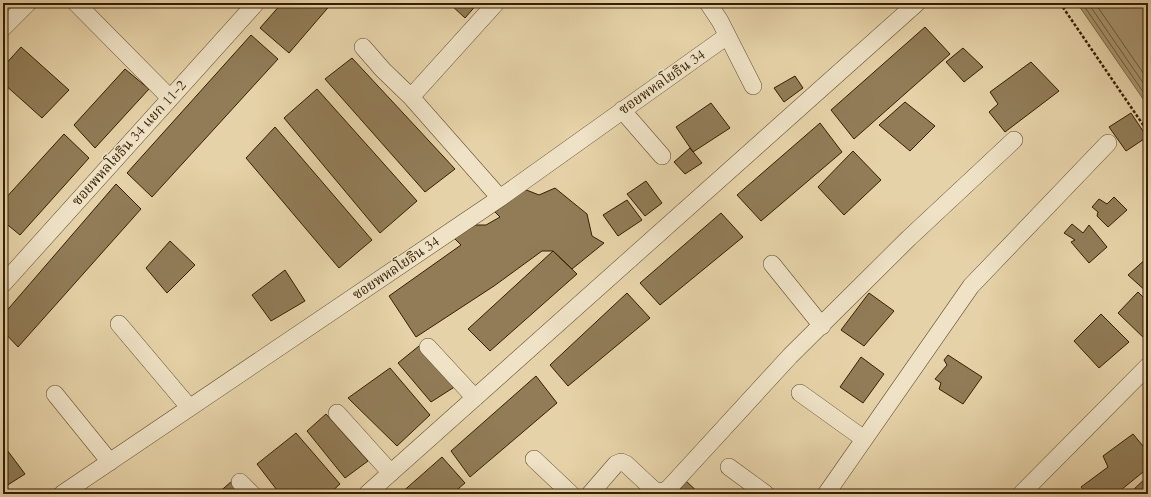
<svg xmlns="http://www.w3.org/2000/svg" width="1151" height="497" font-family="Cardo,'Noto Serif Thai',serif">
	<style>
		.water { fill: #a9956f; stroke: #7a6643 }
		.lines { fill: none; stroke-linecap: round; stroke-linejoin: round }
		.shore { stroke: #6e5a38; stroke-width: 1 }
		.building { fill: #917c57; stroke: #341f00 }
		.street-casing { stroke: #604c2a; stroke-width: 18 }
		.path { stroke: #341f00; stroke-width: 2.5; stroke-dasharray: 3 2; stroke-linecap: butt }
		.street { stroke: #efe2c6; stroke-width: 17 }
		.labels { text-anchor: middle; dominant-baseline: central; stroke-width: 3; stroke-linejoin: round; paint-order: stroke }
		.street-label { font-size: 14px; fill: #341f00; stroke: #efe2c6 }
	</style>
	<rect width="100%" height="100%" fill="#e6d2a8"/>
	<filter id="stains"><feTurbulence type="fractalNoise" baseFrequency=".005" numOctaves="4"/><feColorMatrix values="0 0 0 0 .2 0 0 0 0 .09 0 0 0 0 .02 0 0 0 .5 -.17"/></filter>
	<radialGradient id="worn" r=".72"><stop offset=".6" stop-color="#630" stop-opacity="0"/><stop offset="1" stop-color="#630" stop-opacity=".3"/></radialGradient>
	<!-- water -->
	<path class="water" d="M1077 3H1148V106Z"/>
	<g class="lines">
		<!-- shore -->
		<path class="shore" d="M1082 3 1148 99
			M1088 3 1148 90
			M1095 3 1148 80"/>
	</g>
	<!-- building -->
	<path class="building" d="M282 3H332L289 53 260 28Z
		M449 3H478L465 18Z
		M925 27 950 54 854 139 831 110Z
		M251 35 278 59 152 197 127 173Z
		M21 47 69 90 42 118 3 83V67Z
		M963 48 983 67 964 82 946 62Z
		M352 58 455 169 425 192 325 79Z
		M1031 62 1059 91 1005 132 989 112 998 104 990 92Z
		M125 69 149 89 95 148 74 125Z
		M795 76 803 88 784 102 774 88Z
		M317 89 417 201 380 233 284 118Z
		M905 102 935 126 910 151 879 125Z
		M711 103 730 128 693 152 676 127Z
		M1131 113 1147 137 1126 151 1109 127Z
		M820 123 842 152 761 221 737 195Z
		M275 127 372 240 339 268 246 158Z
		M64 134 89 158 20 235 3 221V201Z
		M690 148 702 163 685 174 674 162Z
		M853 151 881 180 844 215 818 187Z
		M646 181 662 203 645 216 627 194Z
		M116 184 141 209 18 347 3 331V315Z
		M555 188 587 214 592 236 604 243 572 269 553 251H542L494 286 416 337 389 296 461 245 454 238 471 225H486L500 217 495 212 524 189 539 195Z
		M1114 197 1127 210 1108 227 1097 216 1098 212 1092 207 1099 199 1107 204Z
		M627 200 642 220 618 236 603 215Z
		M721 213 743 237 660 305 640 283Z
		M1072 224 1083 233 1089 225 1107 247 1089 263 1071 242 1075 240 1064 233Z
		M170 241 195 265 167 293 146 268Z
		M553 251 577 274 490 351 468 329Z
		M1148 257V293L1128 275Z
		M285 270 305 301 271 321 252 295Z
		M1138 292 1148 302V337L1146 340 1118 313Z
		M627 293 650 318 568 386 550 365Z
		M869 293 894 311 864 346 841 330Z
		M1101 314 1129 342 1099 368 1074 341Z
		M419 346 456 386 431 402 398 363Z
		M948 355 982 377 963 404 939 389 941 383 935 379 947 365 944 360Z
		M861 357 884 374 863 403 840 387Z
		M390 368 430 415 397 446 348 398Z
		M536 376 557 403 470 477 451 451Z
		M326 414 368 461 345 478 307 431Z
		M296 433 340 484 329 494H280L257 464Z
		M1133 434 1148 452V468L1116 494H1087L1081 487 1108 467 1103 456Z
		M3 446H4L25 474 3 488Z
		M442 457 465 483 452 494H400Z
		M1148 476V494H1135L1132 491Z
		M232 481 242 494H217Z
		M686 481 700 494H676Z"/>
	<g class="lines">
		<!-- street casing -->
		<g class="street-casing">
			<path id="street" d="M76 3 170 98
				M708 3 720 21 753 86
				M3 28 28 3
				M363 47 383 70 411 97 500 198
				M411 97 496 3
				M622 110 662 156
				M772 264 822 326
				M3 284 256 3
				M119 324 189 407
				M428 347 475 398
				M800 393 864 439
				M55 394 110 462
				M337 413 391 473
				M534 459 571 494
				M729 467 766 494
				M240 482 252 494
				M62 494 500 198 727 36
				M367 494 917 3
				M590 494 616 464 621 462 626 464 655 491 661 492 668 489 790 356 909 238 1014 140
				M826 494 971 286 1108 143
				M1021 494 1148 366"/>
		</g>
		<!-- path -->
		<path class="path" d="M1060 3 1148 132"/>
		<!-- street -->
		<use href="#street" class="street"/>
	</g>
	<g class="labels">
		<!-- street labels -->
		<g class="street-label">
			<text transform="translate(662 82) rotate(-35)">ซอยพหลโยธิน 34</text>
			<text transform="translate(129 143) rotate(-48)">ซอยพหลโยธิน 34 แยก 11-2</text>
			<text transform="translate(396 268) rotate(-34)">ซอยพหลโยธิน 34</text>
		</g>
	</g>
	<!-- margin -->
	<rect width="1151" height="497" fill="none" stroke="#e6d2a8" stroke-width="16"/>
	<rect x="4" y="4" width="1143" height="489" fill="none" stroke="#341f00" stroke-width="2"/>
	<rect x="8" y="8" width="1135" height="481" fill="none" stroke="#341f00"/>
	<rect width="100%" height="100%" filter="url(#stains)"/>
	<rect width="100%" height="100%" fill="url(#worn)"/>
</svg>
